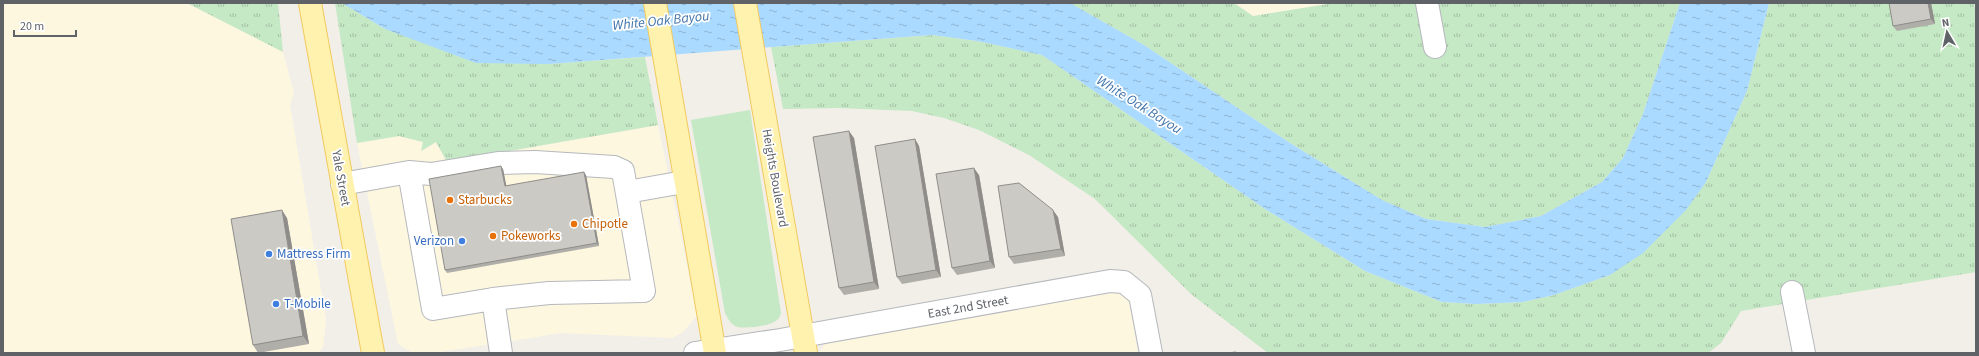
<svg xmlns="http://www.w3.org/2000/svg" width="1979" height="356" font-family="'Source Sans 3',sans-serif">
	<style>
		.commercial { fill: #fef7e0 }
		.grass { fill: #c5e8c5 }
		.park { fill: url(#park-tufts) }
		.water { fill: url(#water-ripples) }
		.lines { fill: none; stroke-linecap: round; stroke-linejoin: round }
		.minor-casing { stroke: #b5b8bc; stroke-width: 24 }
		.major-casing { stroke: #f2c960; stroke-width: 24 }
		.minor { stroke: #fff; stroke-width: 22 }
		.major { stroke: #fff2af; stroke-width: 22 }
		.wall { fill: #afaea9 }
		.shaded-wall { fill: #8f8d8a }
		.building { fill: #cccac5; stroke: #8f8d8a }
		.food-dot { fill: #e8710a; stroke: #fff; stroke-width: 1.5 }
		.shop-dot { fill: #3f7fe0; stroke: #fff; stroke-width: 1.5 }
		.labels { text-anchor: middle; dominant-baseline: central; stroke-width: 3.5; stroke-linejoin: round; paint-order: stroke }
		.street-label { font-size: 13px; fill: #5f6368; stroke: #fff }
		.food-label { font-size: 13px; fill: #c56008; stroke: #fff; text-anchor: start }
		.shop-label { font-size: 13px; fill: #366cbe; stroke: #fff; text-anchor: start }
		.water-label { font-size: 14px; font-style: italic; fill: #4174aa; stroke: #fff }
	</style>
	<defs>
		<pattern id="park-tufts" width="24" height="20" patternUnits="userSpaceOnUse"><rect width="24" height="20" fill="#c5e8c5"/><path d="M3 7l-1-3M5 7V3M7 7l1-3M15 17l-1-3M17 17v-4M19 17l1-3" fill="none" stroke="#a3c0a4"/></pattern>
		<pattern id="water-ripples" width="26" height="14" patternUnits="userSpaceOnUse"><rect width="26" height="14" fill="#aadaff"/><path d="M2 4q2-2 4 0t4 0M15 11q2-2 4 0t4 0" fill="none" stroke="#8eb4d2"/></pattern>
	</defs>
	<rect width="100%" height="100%" fill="#f1efe8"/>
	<!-- commercial -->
	<path class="commercial" d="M3 3H187L283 52 294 93 290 105 326 320 323 347 318 353H3Z
		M1234 3H1334L1253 16Z
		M658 125 696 308V317L683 332 672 338 561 333 435 353H413L398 344 357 143 399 136 423 142 422 151 436 142 447 162Z
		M1113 293 1123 295 1129 302 1138 353H819L824 345 833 341Z"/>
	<!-- grass -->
	<path class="grass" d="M750 110 781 313C780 315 780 317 778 319 773 326 742 330 735 326 730 323 727 317 725 313L691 120Z"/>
	<!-- park -->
	<path class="park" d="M187 3H278L283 52Z
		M335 3H342L385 29 549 64 645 57 658 125 447 162 436 142 421 151 423 142 399 136 357 143Z
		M1070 3H1234L1253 16 1334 3H1680L1643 114 1623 158 1602 182 1541 216 1485 227 1426 219 1382 200 1290 143 1144 45Z
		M1769 3H1974L1976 18V272L1741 311 1721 343 1708 353H1268L1191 294 1095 199 1029 155 979 130 944 118 912 111 838 108 783 109 771 47 932 35 977 41 1042 55 1265 209 1365 271 1442 302 1477 304 1523 302 1554 295 1610 275 1706 182 1747 91Z"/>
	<!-- water -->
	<path class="water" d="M342 3H1070L1144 45 1290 143 1382 200 1426 219 1485 227 1541 216 1602 182 1623 158 1643 114 1680 3H1769L1747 91 1706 182 1686 210 1643 253 1610 275 1554 295 1523 302 1477 304 1442 302 1365 271 1265 209 1042 55 977 41 932 35 549 64 476 63 385 29Z"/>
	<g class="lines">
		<!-- minor casing -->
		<g class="minor-casing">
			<path id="minor" d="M1427 3 1435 47
				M342 184 409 172 433 309 493 299 549 293 644 291 623 171 614 167 535 162 498 163 431 174 409 172
				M627 192 684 182
				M1792 292 1804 353
				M493 299 501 353
				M695 353 780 340 1110 281 1124 282 1140 295 1151 353"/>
		</g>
		<!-- major casing -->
		<g class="major-casing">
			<path id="major" d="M310 3 373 353
				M655 3 715 353
				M745 3 806 353"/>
		</g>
		<!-- minor -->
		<use href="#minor" class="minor"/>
		<!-- major -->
		<use href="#major" class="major"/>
	</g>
	<!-- wall -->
	<path class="wall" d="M1931 3 1935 24 1897 31 1893 26Z
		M854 138 879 289 844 295 839 288Z
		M915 139 919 146 941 277 902 284 897 277Z
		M503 169 506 186 586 175 599 246 447 273 445 270Z
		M979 175 995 268 957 275 952 268Z
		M1058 217 1065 256 1014 264 1009 257Z
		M287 218 309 344 258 353 253 345Z"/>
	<!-- shaded-wall -->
	<path class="shaded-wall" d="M1928 3H1931L1935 24 1931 19Z
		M849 131 854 138 879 289 874 282Z
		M915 139 919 146 941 277 936 270Z
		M501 166 503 169 507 189 505 186Z
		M974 168 979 175 995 268 990 261Z
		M584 172 586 175 599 246 597 243Z
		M282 210 287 218 309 344 303 336Z
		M1053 210 1058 217 1065 256 1061 249Z"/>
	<!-- building -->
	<path class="building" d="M1889 3H1928L1931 19 1893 26Z
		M849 131 874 282 839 288 813 137Z
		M915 139 936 270 897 277 875 146Z
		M501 166 505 186 584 172 597 243 445 270 429 179Z
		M974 168 990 261 952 268 936 174Z
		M1019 183 1053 210 1061 249 1009 257 998 186Z
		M282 210 303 336 253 345 231 219Z
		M1236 352V353H1227Z"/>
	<!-- markers -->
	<g class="food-dot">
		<circle cx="450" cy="200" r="4"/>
		<circle cx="574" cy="224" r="4"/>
		<circle cx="493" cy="236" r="4"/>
	</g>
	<g class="shop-dot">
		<circle cx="462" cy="241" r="4"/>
		<circle cx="269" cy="254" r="4"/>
		<circle cx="276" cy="304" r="4"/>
	</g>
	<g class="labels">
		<!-- street labels -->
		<g class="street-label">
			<text transform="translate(341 178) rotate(80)">Yale Street</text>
			<text transform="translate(775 178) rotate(80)">Heights Boulevard</text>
			<text transform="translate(968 307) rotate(-10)">East 2nd Street</text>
		</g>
		<!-- food labels -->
		<g class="food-label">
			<text x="458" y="200">Starbucks</text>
			<text x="582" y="224">Chipotle</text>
			<text x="501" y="236">Pokeworks</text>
		</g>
		<!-- shop labels -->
		<g class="shop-label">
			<text x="454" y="241" text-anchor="end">Verizon</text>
			<text x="277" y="254">Mattress Firm</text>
			<text x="284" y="304">T-Mobile</text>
		</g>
		<!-- water labels -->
		<g class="water-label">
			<text transform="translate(661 21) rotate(-6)">White Oak Bayou</text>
			<text transform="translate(1139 105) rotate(32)">White Oak Bayou</text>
		</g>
	</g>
	<!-- border -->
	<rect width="1979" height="356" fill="none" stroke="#5f6368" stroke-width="8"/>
	<!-- north arrow -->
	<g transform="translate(1947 32) rotate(351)" stroke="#ffffff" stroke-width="3" paint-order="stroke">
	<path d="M0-3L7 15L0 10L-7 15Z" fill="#5f6368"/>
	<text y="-6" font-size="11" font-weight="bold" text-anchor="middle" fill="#5f6368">N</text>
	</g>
	<!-- scale -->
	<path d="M14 30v6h62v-6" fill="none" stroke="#5f6368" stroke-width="2"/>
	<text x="20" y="30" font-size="12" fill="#5f6368" stroke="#ffffff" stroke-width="3" paint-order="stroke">20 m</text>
</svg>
